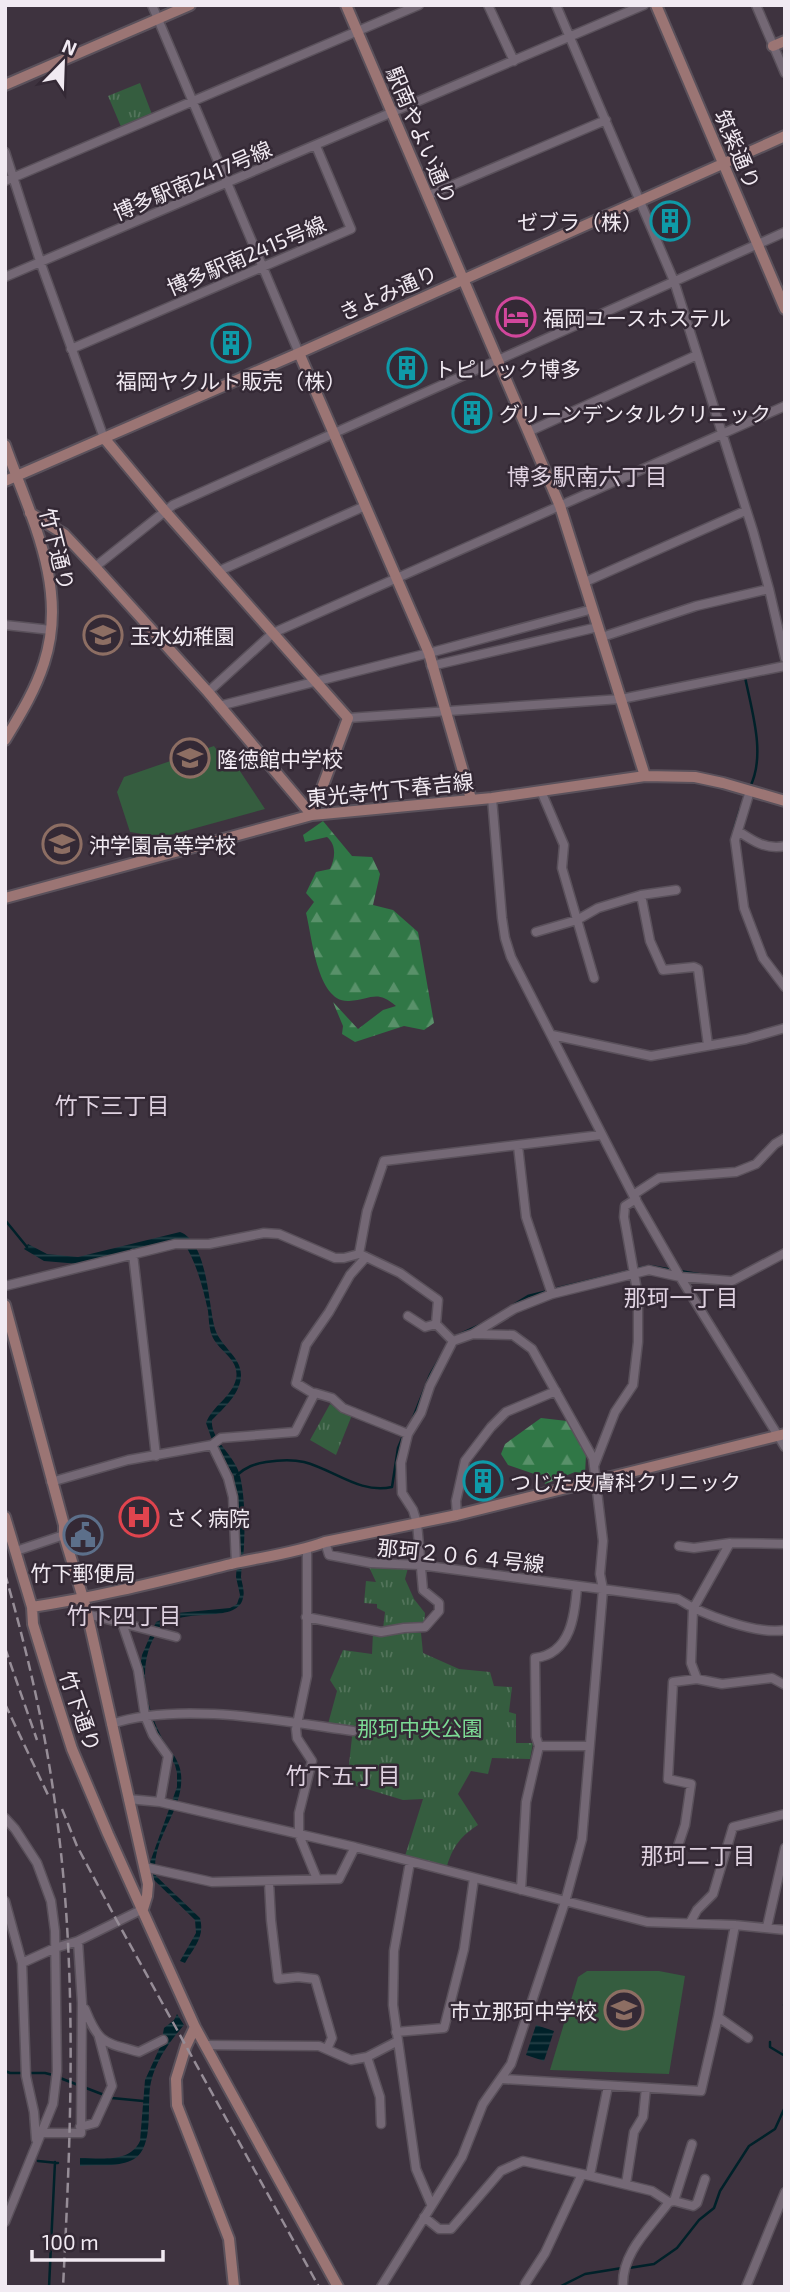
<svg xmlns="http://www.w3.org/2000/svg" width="790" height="2292" font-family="'Exo 2','Noto Sans JP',sans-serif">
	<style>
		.grass { fill: #355d3f }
		.forest { fill: url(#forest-firs) }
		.park { fill: url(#park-tufts) }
		.water { fill: url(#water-rules) }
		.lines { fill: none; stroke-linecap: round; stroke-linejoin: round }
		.stream { stroke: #002129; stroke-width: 2.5 }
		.street-casing { stroke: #5a515b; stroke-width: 11 }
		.secondary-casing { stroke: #5a515b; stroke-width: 14 }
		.street { stroke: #746875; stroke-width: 8 }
		.secondary { stroke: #9b7574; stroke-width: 10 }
		.rail { stroke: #968d97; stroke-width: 2.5; stroke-dasharray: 10 5; stroke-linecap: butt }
		.labels { text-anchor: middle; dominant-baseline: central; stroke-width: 5; stroke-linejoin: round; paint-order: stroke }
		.street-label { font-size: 21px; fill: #f1eaf2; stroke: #342935 }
		.poi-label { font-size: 21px; fill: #f1eaf2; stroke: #342935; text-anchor: start }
		.park-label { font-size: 21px; fill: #7cdb95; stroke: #342935 }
		.neighbourhood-label { font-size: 23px; fill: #dfd2e1; stroke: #342935 }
	</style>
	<defs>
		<pattern id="forest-firs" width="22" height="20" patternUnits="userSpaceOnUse" patternTransform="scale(1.75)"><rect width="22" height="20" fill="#307746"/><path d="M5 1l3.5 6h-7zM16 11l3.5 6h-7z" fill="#59916a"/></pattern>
		<pattern id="park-tufts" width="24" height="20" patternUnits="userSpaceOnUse" patternTransform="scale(1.75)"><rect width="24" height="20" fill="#355d3f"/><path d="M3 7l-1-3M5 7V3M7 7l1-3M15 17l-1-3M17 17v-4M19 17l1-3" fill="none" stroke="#53745b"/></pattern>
		<pattern id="water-rules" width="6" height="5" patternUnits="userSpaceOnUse" patternTransform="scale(1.75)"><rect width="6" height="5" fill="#002129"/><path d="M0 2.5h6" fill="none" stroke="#264148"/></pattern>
	</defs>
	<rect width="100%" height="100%" fill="#3e333f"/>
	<!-- grass -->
	<path class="grass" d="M214 746 219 753 230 756 265 809 145 842 142 834 130 832 117 792 124 777Z
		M587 1971H659L685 1976 669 2074 550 2070 578 1977Z"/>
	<!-- forest -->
	<path class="forest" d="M323 821 352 856 372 857 380 874 373 905 393 910 418 932 434 1023 424 1030 404 1026 355 1042 342 1034 343 1026 333 1002 358 1029 383 1010 396 1006C376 989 371 1000 349 1001 317 1003 312 936 306 913L314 902 306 893 316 872 330 869C335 859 337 845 327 837L305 842 303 835Z
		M541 1418 567 1421 586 1454 585 1475 575 1472 545 1484 543 1477 508 1465 501 1454 505 1444Z"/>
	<!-- park -->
	<path class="park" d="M140 83 153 117 122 129 108 96Z
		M330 1404 352 1415 336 1455 310 1440Z
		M369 1567 408 1568 405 1579 414 1599 425 1613 424 1627 383 1629 385 1612 377 1608V1604L364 1603 366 1581 376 1582Z
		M404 1630 421 1633 423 1653 459 1669 490 1672 494 1686 512 1687 509 1712 516 1714V1743H533L530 1759 492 1758 488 1774 471 1771 458 1794 478 1825C461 1836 453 1846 447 1866L405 1856 423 1799 403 1800 347 1783 353 1728 328 1724 337 1691 330 1680 343 1650 372 1654 373 1632Z"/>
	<!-- water -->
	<path class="water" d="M180 1232C207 1242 208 1300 214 1325 218 1346 241 1355 241 1375 241 1393 224 1408 212 1420 210 1440 236 1456 240 1476 245 1497 245 1524 244 1545 244 1556 241 1567 241 1577 242 1584 245 1591 243 1598 237 1626 179 1604 159 1630 137 1659 144 1701 159 1732 165 1746 180 1758 181 1774 185 1810 149 1840 156 1876L200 1918C205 1937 194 1947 185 1963L180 1961 196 1933 195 1920 152 1878 149 1865 177 1787V1773L175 1765 149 1719 140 1668 142 1655 156 1622 177 1613 230 1608 237 1604 240 1595 236 1577 239 1532 234 1476 212 1440 206 1423C212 1406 232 1397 236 1379 240 1360 221 1353 213 1338 209 1330 209 1320 208 1311 203 1288 196 1260 182 1240L79 1264 44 1261 24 1249 28 1244 47 1254 78 1257Z
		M177 2014 184 2025C170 2041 156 2060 151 2082 146 2103 155 2147 134 2159 119 2168 97 2164 80 2166V2158C101 2158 130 2163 140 2141L145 2080 161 2045 164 2028 174 2020Z
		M536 2025 554 2031 544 2061 526 2055Z"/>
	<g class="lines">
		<!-- stream -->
		<path class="stream" d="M745 677C752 712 766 755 750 787
			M737 832 734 829 740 809
			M5 1220 27 1247
			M639 1268 650 1266 673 1270
			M680 1271 704 1275
			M554 1289 632 1270
			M497 1315 528 1296 548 1291
			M454 1337 482 1324
			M413 1418 430 1375 444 1351
			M237 1475C246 1467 254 1464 266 1462 279 1460 291 1459 304 1462 335 1470 359 1494 392 1487L398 1448 403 1436
			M784 2005H785
			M770 2042V2047L785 2056
			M5 2071 10 2073H22
			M29 2073H45L53 2075
			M60 2078 112 2098 143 2101
			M38 2161 58 2163
			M629 2268 654 2264 677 2248 699 2220 714 2208 720 2191 749 2146 775 2129 785 2107
			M49 2287 55 2162
			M559 2287 585 2274 622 2268"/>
		<!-- street casing -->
		<g class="street-casing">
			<path id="street" d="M152 5 299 353
				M488 5 514 61
				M556 5 674 281 753 531 769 589 785 658
				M756 5 785 73
				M5 152 41 264 104 438
				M5 181 419 5
				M427 196 606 120
				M5 277 644 5
				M71 349 351 229 316 146
				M530 431 697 355
				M95 567 173 505 785 232
				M219 571 365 506
				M585 582 745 511
				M5 625 51 630
				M602 637 696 606 769 589
				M431 666 598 627
				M208 692 273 633 785 406
				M219 706 429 653 593 609
				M348 718 621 699 785 666
				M541 791 564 845 562 868 594 978
				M750 791 735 840 744 908 763 958 785 987
				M492 798 502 918 505 938 511 957 633 1195 680 1277 785 1447
				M738 831C753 841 766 850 785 846
				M641 895 650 941 663 970 694 967 698 969 708 1045
				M536 932 577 920 598 908 641 895 676 890
				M552 1035 651 1056 746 1039 785 1028
				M518 1146 526 1217 552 1294
				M633 1195 659 1178 736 1172 756 1164 775 1144 785 1138
				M133 1254 156 1456
				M362 1255 400 1273 438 1300 436 1324 453 1341
				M5 1286 175 1244H209L264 1233 279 1234 335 1258H344L359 1254 367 1211 384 1161 601 1135
				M408 1316 425 1327 436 1324
				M314 1394 296 1383 306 1345 329 1312 350 1275 366 1257
				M594 1466 615 1412 633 1385 638 1342V1296L624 1217 625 1206 636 1199
				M51 1482 128 1460 212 1445
				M457 1515 456 1501 465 1461 491 1427 506 1412 556 1391
				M325 1542 329 1555 371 1563 420 1565 678 1599C701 1614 756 1635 785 1630
				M679 1546 694 1548 730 1543
				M307 1549V1676L296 1729 297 1738 312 1761 299 1813V1835L317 1879
				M16 1551 64 1535
				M236 1563 233 1497 228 1478 212 1445 221 1438 295 1432 315 1393 332 1398 343 1408 408 1434
				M87 1614 176 1637
				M306 1617 381 1632 404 1628 425 1627 439 1611V1603L423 1590 417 1523 413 1510 402 1493 401 1463 408 1434 421 1413 430 1386 453 1341 473 1334 514 1309 552 1294 649 1270 680 1277 732 1281 785 1253
				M122 1623 138 1670 145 1716 153 1735 168 1756 160 1802
				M697 1679 691 1663 693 1609 730 1543 785 1544
				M111 1724C180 1701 281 1721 353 1731
				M539 1746 536 1737 535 1658C571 1654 575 1615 577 1586
				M128 1799 160 1802 355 1847 647 1922 735 1925 785 1930
				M5 1818 15 1829 37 1863 51 1901 55 1931 57 2071 53 2104 5 2222
				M675 1855 685 1825 691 1784 668 1779 673 1682 697 1679 722 1684 772 1678 785 1685
				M410 1862 394 1951 393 2005 416 2169 431 2204
				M144 1867 212 1882 339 1879 355 1847
				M269 1882 271 1920 278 1979 298 1977 315 1979 332 2038 327 2049
				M521 1890 526 1802 539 1746H589
				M5 1901 22 1963 26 2076 34 2112 36 2139
				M690 1923 697 1910 713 1894 733 1827 785 1814
				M735 1925 718 2017 748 2038
				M767 1927 785 1848
				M22 1963 55 1948 78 1941
				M85 2009C99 2044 103 2042 139 2052L163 2040
				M396 2032 444 2028 464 1949 474 1878
				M206 2045 319 2046 351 2060 367 2057 398 2041
				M367 2057 380 2097 381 2124
				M503 2079 701 2091 718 2017
				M80 2127 95 2123 112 2086 99 2037
				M40 2133H81L82 2003 78 1941 143 1909
				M590 2175 608 2086
				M626 2184 634 2132 643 2117 646 2088
				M674 2201 693 2206 697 2203 705 2179
				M669 2202 674 2201 692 2144
				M424 2217 439 2229H451L501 2171 523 2161 582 2174
				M381 2287 462 2157 483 2104 511 2064 565 1902 582 1839 603 1589 600 1574 603 1541 594 1466 593 1458 532 1349 513 1335 473 1334
				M526 2287 525 2284 545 2253 582 2174 652 2191 669 2202C650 2228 621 2253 623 2287
				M746 2287 785 2192"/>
		</g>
		<!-- secondary casing -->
		<g class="secondary-casing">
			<path id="secondary" d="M346 5 560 506 645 776
				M656 5 785 309
				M773 46 785 41
				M5 85 190 5
				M299 353 429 653 471 799
				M5 445C30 516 69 587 44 663 35 691 20 715 5 740
				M5 481 299 353 785 136
				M30 513 64 534 95 567 208 692 312 815 348 718 164 510 104 438
				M5 898 312 815 492 798 645 776 695 777 723 783 785 801
				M5 1305 64 1525V1535L86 1608 148 1884 147 1896 143 1909
				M5 1517 32 1607 33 1624 51 1683 72 1749 108 1834 195 2027 338 2287
				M32 1607C99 1597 165 1580 231 1564 263 1557 295 1553 325 1542L457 1515 785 1434
				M195 2027 186 2046 176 2079 177 2105 229 2239 234 2287"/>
		</g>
		<!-- street -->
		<use href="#street" class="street"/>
		<!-- secondary -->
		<use href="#secondary" class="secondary"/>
		<!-- rail -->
		<path class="rail" d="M5 1574C29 1657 48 1741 58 1827 77 1979 71 2134 63 2287
			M5 1648 37 1740
			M5 1704 49 1797
			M62 1809 77 1846 117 1921 319 2287"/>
	</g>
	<!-- icons -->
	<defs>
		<g id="building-ring" transform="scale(2.0125)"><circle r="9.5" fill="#342935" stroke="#0f9aa8" stroke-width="1.5"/><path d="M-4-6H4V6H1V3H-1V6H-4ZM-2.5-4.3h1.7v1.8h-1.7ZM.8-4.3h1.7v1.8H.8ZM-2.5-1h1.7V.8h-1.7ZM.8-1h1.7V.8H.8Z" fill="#0f9aa8"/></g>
		<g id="hotel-ring" transform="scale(2.0125)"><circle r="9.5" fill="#342935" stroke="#d1479c" stroke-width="1.5"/><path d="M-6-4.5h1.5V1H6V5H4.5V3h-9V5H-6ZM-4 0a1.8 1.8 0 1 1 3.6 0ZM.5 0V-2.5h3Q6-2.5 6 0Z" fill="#d1479c"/></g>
		<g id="school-ring" transform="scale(2.0125)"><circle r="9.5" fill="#342935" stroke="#8d6e63" stroke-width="1.5"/><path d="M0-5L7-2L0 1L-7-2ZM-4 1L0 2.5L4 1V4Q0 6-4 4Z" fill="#8d6e63"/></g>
		<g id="hospital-ring" transform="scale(2.0125)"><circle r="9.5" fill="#342935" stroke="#e0444e" stroke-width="1.5"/><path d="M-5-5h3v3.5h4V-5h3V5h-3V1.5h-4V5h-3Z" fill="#e0444e"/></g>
		<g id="civic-ring" transform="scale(2.0125)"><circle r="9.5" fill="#342935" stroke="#5c6f8a" stroke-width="1.5"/><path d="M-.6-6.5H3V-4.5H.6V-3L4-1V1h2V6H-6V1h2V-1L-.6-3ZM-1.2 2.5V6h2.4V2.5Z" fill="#5c6f8a"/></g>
	</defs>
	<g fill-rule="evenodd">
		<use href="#building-ring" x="670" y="221"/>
		<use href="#hotel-ring" x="516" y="317"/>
		<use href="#building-ring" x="231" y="343"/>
		<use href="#building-ring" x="407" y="368"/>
		<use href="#building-ring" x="472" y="413"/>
		<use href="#school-ring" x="103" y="635"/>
		<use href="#school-ring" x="190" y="758"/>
		<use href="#school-ring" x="62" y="844"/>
		<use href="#building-ring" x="483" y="1481"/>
		<use href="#hospital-ring" x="139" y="1517"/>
		<use href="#civic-ring" x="83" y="1535"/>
		<use href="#school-ring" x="624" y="2010"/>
	</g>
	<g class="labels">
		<!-- street labels -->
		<g class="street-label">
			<text transform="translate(422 135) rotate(67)">駅南やよい通り</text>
			<text transform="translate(738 149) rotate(67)">筑紫通り</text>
			<text transform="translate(192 180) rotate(-23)">博多駅南2417号線</text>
			<text transform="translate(246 255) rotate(-23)">博多駅南2415号線</text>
			<text transform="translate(388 292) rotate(-24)">きよみ通り</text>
			<text transform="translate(58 549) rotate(76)">竹下通り</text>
			<text transform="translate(390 789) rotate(-6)">東光寺竹下春吉線</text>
			<text transform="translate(461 1555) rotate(6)">那珂２０６４号線</text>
			<text transform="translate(81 1711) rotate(71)">竹下通り</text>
		</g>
		<!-- poi labels -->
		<g class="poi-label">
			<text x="643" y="221" text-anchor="end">ゼブラ（株）</text>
			<text x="543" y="317">福岡ユースホステル</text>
			<text x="434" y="368">トピレック博多</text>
			<text x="231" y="380" text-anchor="middle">福岡ヤクルト販売（株）</text>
			<text x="499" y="413">グリーンデンタルクリニック</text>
			<text x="130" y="635">玉水幼稚園</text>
			<text x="217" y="758">隆徳館中学校</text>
			<text x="89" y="844">沖学園高等学校</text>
			<text x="510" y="1481">つじた皮膚科クリニック</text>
			<text x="166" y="1517">さく病院</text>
			<text x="83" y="1572" text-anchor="middle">竹下郵便局</text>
			<text x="597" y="2010" text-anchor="end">市立那珂中学校</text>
		</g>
		<!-- park labels -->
		<g class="park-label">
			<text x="420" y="1727">那珂中央公園</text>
		</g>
		<!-- neighbourhood labels -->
		<g class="neighbourhood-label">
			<text x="587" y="476">博多駅南六丁目</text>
			<text x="112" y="1105">竹下三丁目</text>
			<text x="681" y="1297">那珂一丁目</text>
			<text x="124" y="1615">竹下四丁目</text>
			<text x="343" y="1775">竹下五丁目</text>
			<text x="698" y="1855">那珂二丁目</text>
		</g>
	</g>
	<!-- border -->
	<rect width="790" height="2292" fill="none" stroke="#f1eaf2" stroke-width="14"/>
	<!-- north arrow -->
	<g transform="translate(63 63) rotate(23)" stroke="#342935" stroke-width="5" paint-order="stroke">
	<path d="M0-5L12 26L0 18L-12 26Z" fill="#f1eaf2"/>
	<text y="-10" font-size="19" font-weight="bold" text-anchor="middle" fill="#f1eaf2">N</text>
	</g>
	<!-- scale -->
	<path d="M32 2250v10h131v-10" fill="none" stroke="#f1eaf2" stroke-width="3.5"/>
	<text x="42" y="2250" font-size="21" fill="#f1eaf2" stroke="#342935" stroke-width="5" paint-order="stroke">100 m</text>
</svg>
